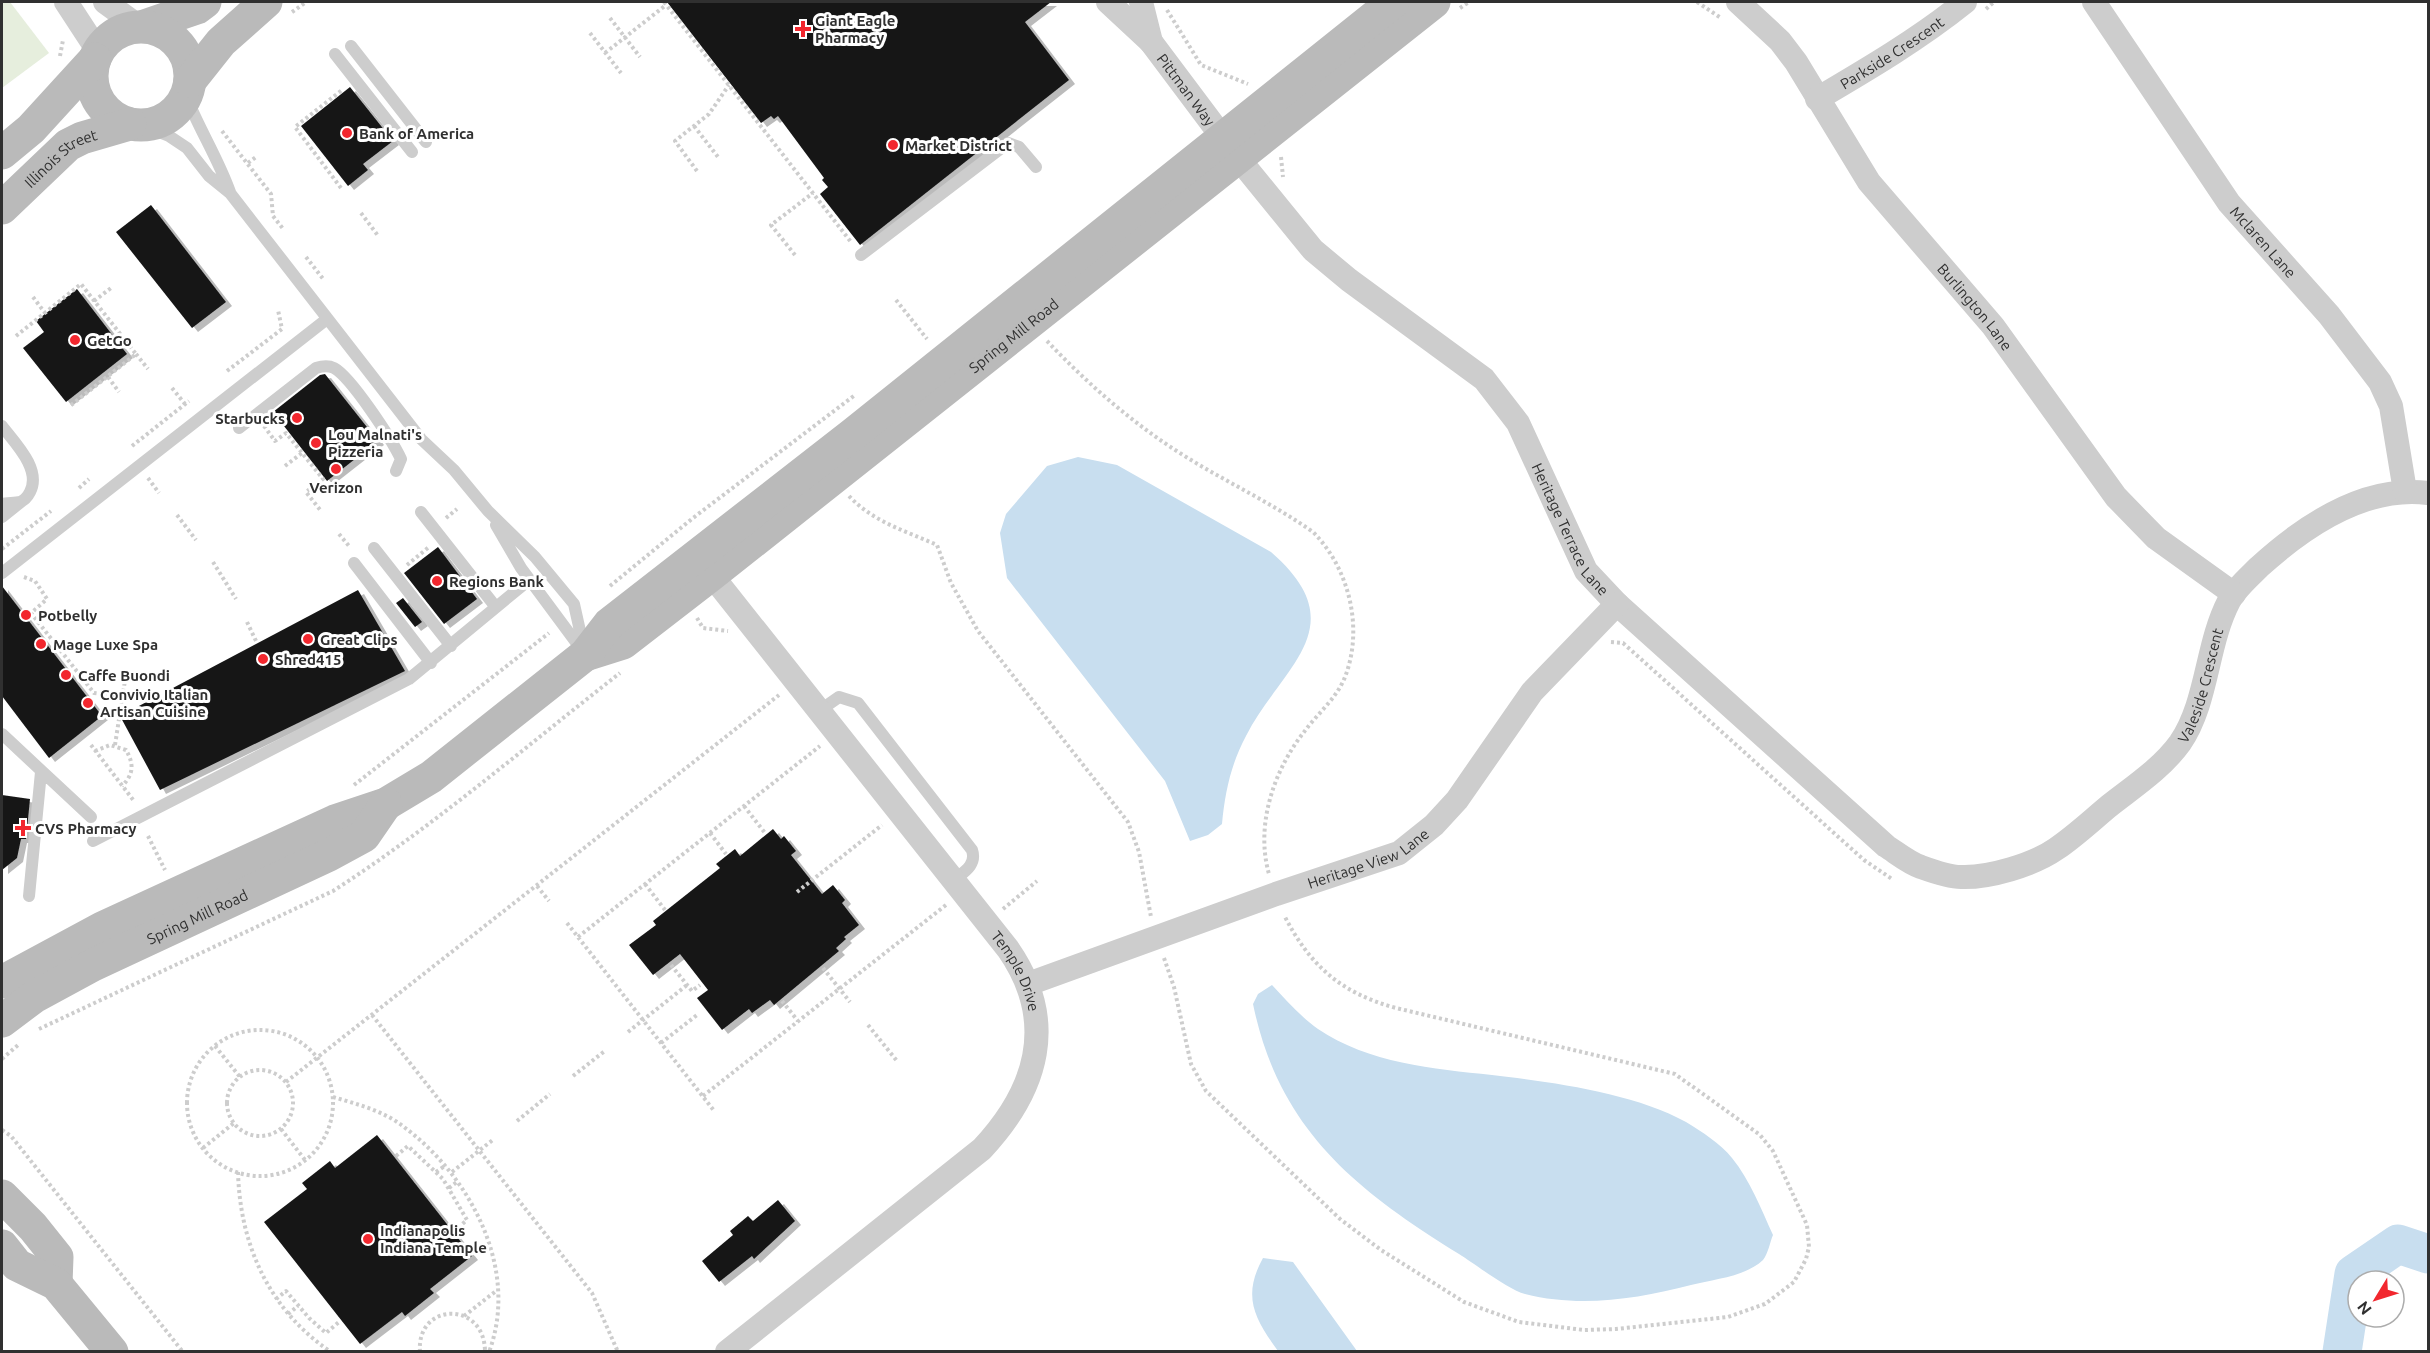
<svg xmlns="http://www.w3.org/2000/svg" width="2430" height="1353" font-family="Ubuntu,sans-serif">
	<style>
		.green { fill: #e6eedd }
		.water { fill: #c8deef }
		.lines { fill: none; stroke-linecap: round; stroke-linejoin: round }
		.river { stroke: #c8deef; stroke-width: 39 }
		.building { fill: #171717; filter: url(#shadow) }
		.path { stroke: #cdcdcd; stroke-width: 4; stroke-dasharray: 3 3; stroke-linecap: butt }
		.lane { stroke: #cdcdcd; stroke-width: 12 }
		.street { stroke: #cdcdcd; stroke-width: 24 }
		.secondary { stroke: #bababa; stroke-width: 33 }
		.poi-dot { fill: #f2272e; stroke: #fff; stroke-width: 2 }
		.labels { text-anchor: middle; dominant-baseline: central; stroke-width: 6; stroke-linejoin: round; paint-order: stroke }
		.poi-label { font-size: 15px; font-weight: bold; fill: #303030; stroke: #fff; text-anchor: start }
		.street-label { font-size: 15px; fill: #303030; stroke: #fff }
	</style>
	<defs>
		<filter id="shadow"><feDropShadow dx="6" dy="4" stdDeviation="0" flood-color="#0004"/></filter>
	</defs>
	<rect width="100%" height="100%" fill="#fff"/>
	<!-- green -->
	<path class="green" d="M2 2H10L49 53 2 88Z"/>
	<!-- water -->
	<path class="water" d="M1078 457 1117 465 1271 552C1357 627 1282 666 1246 736 1231 764 1225 792 1222 824L1208 835 1190 841 1165 781 1007 578 1000 533 1006 514 1047 466Z
		M1272 985C1286 1000 1301 1017 1318 1029 1368 1063 1434 1069 1492 1075 1552 1082 1634 1093 1686 1122 1702 1132 1720 1143 1732 1158 1750 1180 1761 1209 1773 1235 1770 1242 1768 1254 1763 1260 1745 1277 1714 1279 1691 1285 1637 1299 1580 1308 1525 1294 1509 1290 1475 1264 1459 1254 1356 1190 1279 1130 1253 1004L1258 994Z
		M1263 1258 1293 1262 1357 1351H1278C1254 1318 1242 1296 1263 1258Z"/>
	<g class="lines">
		<!-- river -->
		<path class="river" d="M2342 1352 2354 1274 2398 1244 2428 1254"/>
	</g>
	<!-- building -->
	<path class="building" d="M667 2H1051L1025 22 1069 80 860 245 820 194 828 187 822 180 824 178 778 116 774 119 771 116 761 123Z
		M350 87 393 141 363 164 368 170 348 186 301 126Z
		M151 205 226 302 192 328 116 232Z
		M77 289 127 354 66 402 23 348 44 332 36 321Z
		M325 374 378 441 327 481 273 412 320 375Z
		M438 547 477 599 444 624 404 573Z
		M2 586 102 716 49 758 2 696Z
		M358 590 405 671 160 790 120 716Z
		M403 598 422 622 415 627 396 603Z
		M2 795 30 799 26 839H21L17 858 2 870Z
		M773 829 781 839 784 836 796 851 791 855 822 894 833 885 845 900 842 903 859 925 844 937 846 939 836 948 839 951 774 1005 770 1000 752 1013 749 1009 722 1030 697 998 708 990 680 954 653 975 629 945 656 925 653 921 720 868 716 864 735 849 740 856Z
		M377 1135 472 1256 430 1289 434 1293 405 1316 402 1312 360 1344 264 1222 307 1189 302 1183 330 1161 335 1168Z
		M778 1200 795 1221 754 1259 752 1256 719 1282 702 1261 733 1235 730 1231 748 1216 753 1221Z"/>
	<g class="lines">
		<!-- path -->
		<path class="path" d="M664 2 851 242
			M1697 2 1721 18
			M1460 8 1469 2
			M1986 9 1994 2
			M1167 10 1201 65 1248 84
			M292 12 306 2
			M610 18 640 57
			M590 33 621 73
			M605 53 666 5
			M60 56 63 40
			M694 126 718 157
			M222 131 271 194 273 216 284 230
			M1281 157 1283 177
			M248 163 256 157
			M697 171 675 141 709 114 729 85
			M341 188 295 127 342 90
			M361 213 379 237
			M795 255 771 225 813 193
			M306 257 324 280
			M33 297 45 313
			M896 300 927 339
			M94 301 111 288
			M16 336 81 284 136 354 70 406
			M1047 341C1088 384 1132 423 1183 455 1226 482 1272 503 1313 532 1349 568 1364 628 1345 677 1337 698 1317 714 1304 732 1274 770 1255 825 1269 874
			M136 354 148 369
			M227 371 282 329 278 310
			M108 377 119 392
			M172 388 185 404
			M264 426 275 441 286 433 323 479 306 492 321 511
			M132 446 189 401
			M285 466 302 453
			M148 478 159 493
			M79 488 89 479
			M849 496C873 522 906 531 937 545L951 583 978 631 1128 822 1139 852 1151 917
			M177 515 196 540
			M446 518 457 509
			M339 534 349 546
			M2 549 51 511
			M213 562 236 599
			M407 565 429 547
			M24 577 35 581 47 599 31 613 94 693 122 696
			M610 586 693 518 855 395
			M697 618 703 628 728 631
			M247 622 256 641
			M1611 642 1623 643 1632 651 1864 860 1892 879
			M91 745 134 801
			M115 745 126 674
			M95 751 110 745 126 750C134 764 134 774 122 786
			M354 785 549 633
			M744 806 765 833
			M710 833 726 854
			M148 836 165 870
			M645 884 665 910
			M537 886 549 901
			M797 892 882 825
			M1003 909 1037 881
			M567 923 715 1112
			M578 937 820 746
			M1164 958 1174 987 1191 1064 1206 1091 1340 1219 1381 1250 1464 1302 1519 1322 1584 1330 1616 1329 1728 1317 1765 1304 1794 1282 1806 1259 1809 1247 1807 1225 1773 1151 1760 1135 1675 1074 1396 1008C1341 993 1310 966 1284 915
			M671 965 692 991 700 985
			M823 968 850 1002
			M782 1001 798 1021
			M372 1015 592 1293 618 1352
			M868 1025 897 1061
			M39 1029 333 891C434 826 525 747 620 673
			M187 1103a73 73 0 1 1 146 0a73 73 0 1 1-146 0Z
			M628 1032 687 985
			M661 1043 697 1015
			M215 1046 240 1077
			M2 1059 18 1045
			M227 1103a33 33 0 1 1 66 0a33 33 0 1 1-66 0Z
			M573 1076 606 1050
			M286 1082 779 695
			M703 1096 946 905
			M333 1097C357 1104 384 1111 404 1127 470 1176 520 1269 489 1352
			M517 1121 550 1094
			M281 1129 305 1160
			M2 1130 11 1136 183 1352
			M203 1148 234 1123
			M396 1156 408 1146 443 1179 467 1220 454 1231
			M238 1172C240 1245 269 1310 331 1352
			M436 1172 446 1165
			M452 1172 494 1139
			M449 1188 458 1181
			M276 1299 286 1291 309 1318 326 1333 339 1322
			M288 1314 298 1306
			M464 1316 496 1291
			M420 1352C416 1302 485 1300 485 1352"/>
		<!-- lane -->
		<path class="lane" d="M351 46 426 142
			M335 54 412 152
			M186 96C199 129 218 158 230 192
			M144 126 169 136 187 148 209 176 230 193 421 439 454 470 488 511 535 557 574 604 584 649
			M861 255 1008 143 1019 147 1036 167
			M2 426C14 442 42 469 30 492 28 496 25 500 20 502 15 503 7 503 2 504
			M239 428 316 368C322 366 328 365 334 368 351 377 392 440 401 459L396 471
			M421 512 495 606
			M2 517 22 501
			M496 525 521 568 581 649
			M374 548 451 646
			M354 563 431 663
			M2 573 327 319
			M819 711 839 697 858 703 972 850C977 865 964 872 954 880
			M2 734 91 817
			M93 841 409 679 529 580
			M29 896 41 772"/>
		<!-- street -->
		<g class="street">
			<path d="M66 2 98 51"/>
			<path d="M105 2 138 26"/>
			<path id="s1" d="M1108 2 1151 42 1238 158 1313 250 1349 280 1484 379 1518 423 1586 571 1617 604 1886 846C1897 853 1909 863 1921 867 1932 871 1949 877 1961 877 1989 878 2033 865 2056 849 2074 837 2091 821 2109 806 2133 787 2161 769 2180 743 2208 702 2206 645 2229 601 2235 589 2249 577 2259 567 2304 526 2365 485 2428 493"/>
			<path d="M1141 2 1151 42"/>
			<path id="s2" d="M1738 2 1780 41 1796 62 1869 182 1993 326 2116 497 2156 538 2234 594"/>
			<path id="s3" d="M2094 2 2229 203 2329 315 2380 382 2391 406 2405 491"/>
			<path id="s4" d="M1817 99C1868 69 1919 39 1965 2"/>
			<path id="s5" d="M702 563 1008 949C1058 1021 1038 1089 982 1149L727 1352"/>
			<path id="s6" d="M1028 984 1276 894 1399 853 1434 825 1457 800 1532 692 1617 604"/>
		</g>
		<!-- secondary -->
		<g class="secondary">
			<path d="M144 26 197 8 205 2"/>
			<circle cx="141" cy="76" r="49"/>
			<path d="M190 81 221 42 266 2"/>
			<path d="M2 153 31 129 95 59"/>
			<path id="s7" d="M2 208 68 145 82 138 130 124"/>
			<path id="s8" d="M585 655 623 643 711 575 1434 2"/>
			<path d="M2 982 102 928 335 821 386 804 431 777 585 655 609 624 853 434 1393 2"/>
			<path id="s9" d="M2 1021 34 997 93 965 329 855 364 836 386 804"/>
			<path d="M2 1196 33 1227 57 1257 56 1284"/>
			<path d="M2 1246 17 1265 56 1284 112 1352"/>
		</g>
	</g>
	<!-- markers -->
	<g class="poi-dot">
		<path d="M800 20h6v6h6v6h-6v6h-6v-6h-6v-6h6z"/>
		<circle cx="347" cy="133" r="6"/>
		<circle cx="893" cy="145" r="6"/>
		<circle cx="75" cy="340" r="6"/>
		<circle cx="297" cy="418" r="6"/>
		<circle cx="316" cy="443" r="6"/>
		<circle cx="336" cy="469" r="6"/>
		<circle cx="437" cy="581" r="6"/>
		<circle cx="26" cy="615" r="6"/>
		<circle cx="308" cy="639" r="6"/>
		<circle cx="41" cy="644" r="6"/>
		<circle cx="263" cy="659" r="6"/>
		<circle cx="66" cy="675" r="6"/>
		<circle cx="88" cy="703" r="6"/>
		<path d="M20 819h6v6h6v6h-6v6h-6v-6h-6v-6h6z"/>
		<circle cx="368" cy="1239" r="6"/>
	</g>
	<g class="labels">
		<!-- poi labels -->
		<g class="poi-label">
			<text x="815" y="20">Giant Eagle<tspan x="815" dy="17">Pharmacy</tspan></text>
			<text x="359" y="133">Bank of America</text>
			<text x="905" y="145">Market District</text>
			<text x="87" y="340">GetGo</text>
			<text x="285" y="418" text-anchor="end">Starbucks</text>
			<text x="328" y="434">Lou Malnati's<tspan x="328" dy="17">Pizzeria</tspan></text>
			<text x="336" y="487" text-anchor="middle">Verizon</text>
			<text x="449" y="581">Regions Bank</text>
			<text x="38" y="615">Potbelly</text>
			<text x="320" y="639">Great Clips</text>
			<text x="53" y="644">Mage Luxe Spa</text>
			<text x="275" y="659">Shred415</text>
			<text x="78" y="675">Caffe Buondi</text>
			<text x="100" y="694">Convivio Italian<tspan x="100" dy="17">Artisan Cuisine</tspan></text>
			<text x="35" y="828">CVS Pharmacy</text>
			<text x="380" y="1230">Indianapolis<tspan x="380" dy="17">Indiana Temple</tspan></text>
		</g>
		<!-- street labels -->
		<g class="street-label">
			<text stroke="none"><textPath href="#s4" startOffset="88">Parkside Crescent</textPath></text>
			<text stroke="none"><textPath href="#s1" startOffset="118">Pittman Way</textPath></text>
			<text stroke="none"><textPath href="#s7" startOffset="78">Illinois Street</textPath></text>
			<text stroke="none"><textPath href="#s3" startOffset="294">Mclaren Lane</textPath></text>
			<text stroke="none"><textPath href="#s2" startOffset="388">Burlington Lane</textPath></text>
			<text stroke="none"><textPath href="#s8" startOffset="537">Spring Mill Road</textPath></text>
			<text stroke="none"><textPath href="#s1" startOffset="711">Heritage Terrace Lane</textPath></text>
			<text stroke="none"><textPath href="#s1" startOffset="1570">Valeside Crescent</textPath></text>
			<text stroke="none"><textPath href="#s6" startOffset="363">Heritage View Lane</textPath></text>
			<text stroke="none"><textPath href="#s9" startOffset="222">Spring Mill Road</textPath></text>
			<text stroke="none"><textPath href="#s5" startOffset="516">Temple Drive</textPath></text>
		</g>
	</g>
	<!-- border -->
	<rect width="2430" height="1353" fill="none" stroke="#303030" stroke-width="6"/>
	<!-- north arrow -->
	<g transform="translate(2376 1299) rotate(232)"><circle r="28" fill="#ffffff" stroke="#acacac" stroke-width="1.5"/>
	<path d="M0-4.5L10 22L0 15L-10 22Z" fill="#f2272e"/>
	<text y="-9" font-size="16" font-weight="bold" text-anchor="middle" fill="#303030">N</text>
	</g>
</svg>
